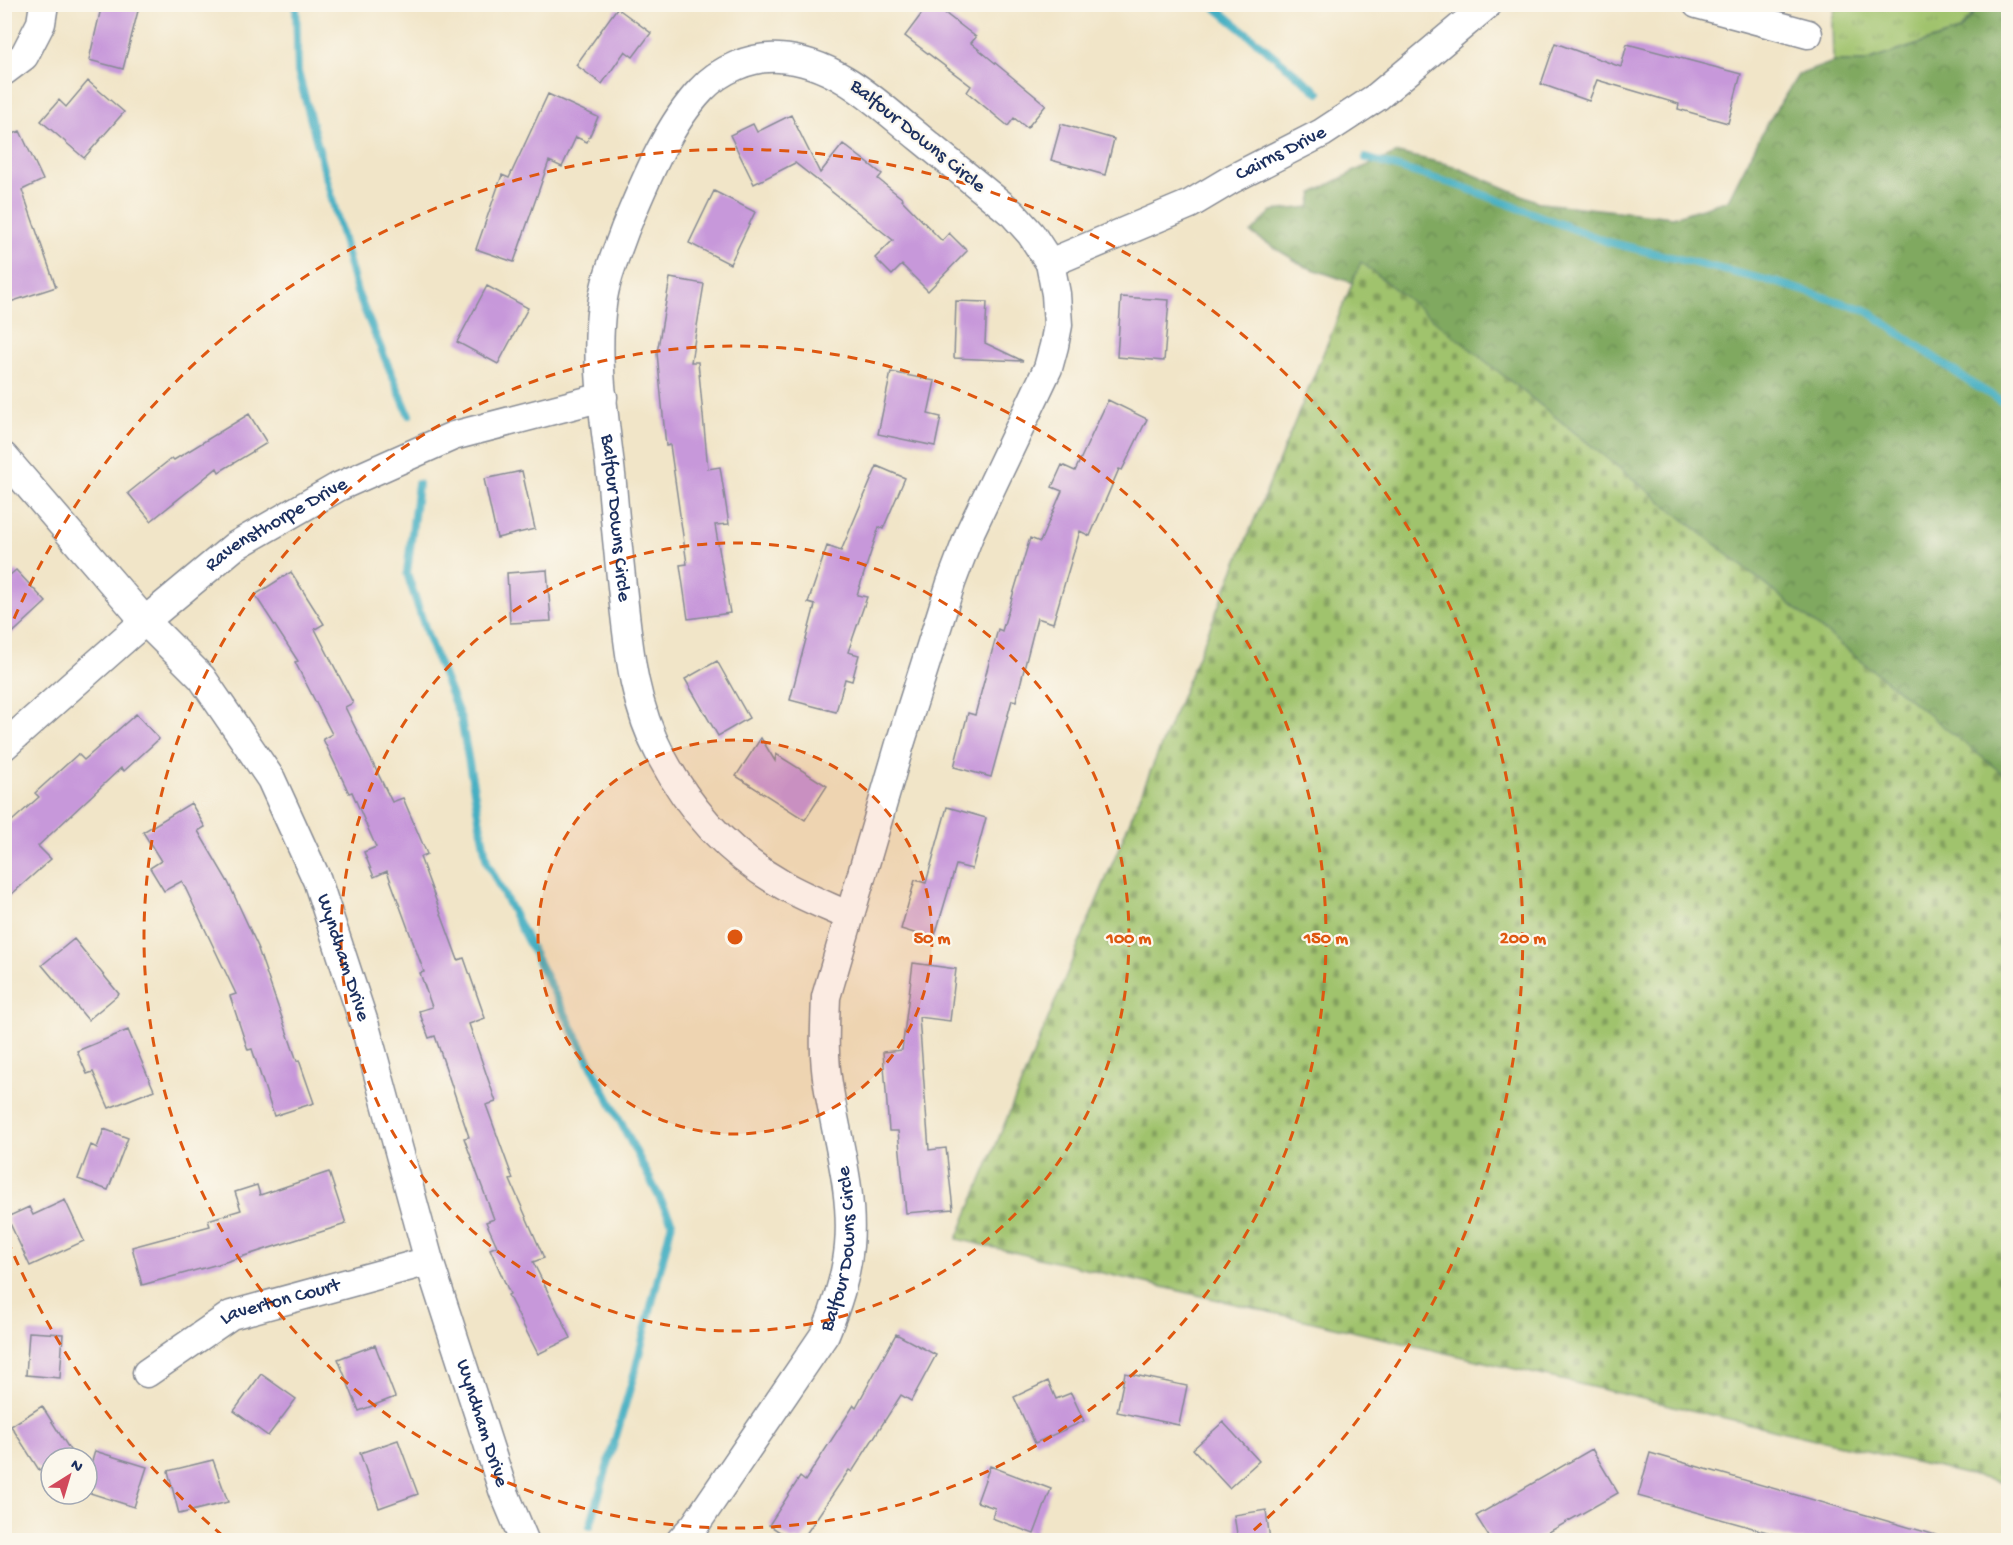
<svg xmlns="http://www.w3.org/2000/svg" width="2013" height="1545" font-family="'Gochi Hand',sans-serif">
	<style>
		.grass { fill: url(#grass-tufts); stroke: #5e7966; stroke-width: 1.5 }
		.forest { fill: url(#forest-crowns); stroke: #4e6c5f; stroke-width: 1.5 }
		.cemetery { fill: url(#cemetery-stones); stroke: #5e7966; stroke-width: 1.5 }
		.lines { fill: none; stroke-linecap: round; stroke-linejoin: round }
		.stream { stroke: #44afc2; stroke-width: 8 }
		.building { fill: #c798da }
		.minor-casing { stroke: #868a93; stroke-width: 31 }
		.minor { stroke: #fff; stroke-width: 28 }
		.ring { fill: none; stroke: #de5710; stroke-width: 3; stroke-dasharray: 10 8 }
		.labels { text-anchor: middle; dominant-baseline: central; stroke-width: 4.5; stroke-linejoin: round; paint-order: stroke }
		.street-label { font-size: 20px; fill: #1b2f5e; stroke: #fbf7ec }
		.centre { fill: #de5710; stroke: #fbf7ec; stroke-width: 3 }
		.ring-label { font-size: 18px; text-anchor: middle; font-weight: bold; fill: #de5710; stroke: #fbf7ec; stroke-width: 4.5; stroke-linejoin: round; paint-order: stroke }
	</style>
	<defs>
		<pattern id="grass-tufts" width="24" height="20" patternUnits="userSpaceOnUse" patternTransform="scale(1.5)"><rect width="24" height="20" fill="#a0c36d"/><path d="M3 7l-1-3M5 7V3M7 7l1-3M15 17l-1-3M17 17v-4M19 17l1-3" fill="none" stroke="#829f5d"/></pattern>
		<pattern id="forest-crowns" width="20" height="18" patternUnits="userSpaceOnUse" patternTransform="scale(1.5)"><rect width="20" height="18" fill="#80a960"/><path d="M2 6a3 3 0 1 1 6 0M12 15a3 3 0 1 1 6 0" fill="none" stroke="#688a52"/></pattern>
		<pattern id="cemetery-stones" width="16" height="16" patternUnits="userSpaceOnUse" patternTransform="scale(1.5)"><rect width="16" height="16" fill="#a0c36d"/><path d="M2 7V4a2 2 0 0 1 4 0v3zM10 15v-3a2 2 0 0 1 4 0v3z" fill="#829f5d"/></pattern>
	</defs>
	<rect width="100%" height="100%" fill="#fbf7ec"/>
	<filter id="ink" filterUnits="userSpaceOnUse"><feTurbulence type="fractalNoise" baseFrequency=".0167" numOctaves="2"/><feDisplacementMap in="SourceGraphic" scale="12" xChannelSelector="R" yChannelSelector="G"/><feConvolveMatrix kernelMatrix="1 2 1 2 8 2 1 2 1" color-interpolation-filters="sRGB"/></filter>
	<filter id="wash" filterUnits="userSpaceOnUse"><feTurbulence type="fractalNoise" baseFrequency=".008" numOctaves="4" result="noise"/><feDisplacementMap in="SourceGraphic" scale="24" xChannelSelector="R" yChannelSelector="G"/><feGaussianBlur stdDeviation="1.35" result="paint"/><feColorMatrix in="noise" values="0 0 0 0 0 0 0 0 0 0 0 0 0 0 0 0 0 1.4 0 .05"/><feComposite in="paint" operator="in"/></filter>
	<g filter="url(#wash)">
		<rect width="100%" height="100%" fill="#f1e5c8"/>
		<!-- grass -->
		<path class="grass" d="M1836 5H1980L1959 31 1864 62H1833L1832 21Z"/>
		<!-- forest -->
		<path class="forest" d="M1980 5H2008V800L1379 292 1304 266 1251 233 1272 211 1310 207 1313 193 1359 169 1398 153 1451 165 1541 203 1673 217 1728 200 1765 127 1798 75 1833 62H1864L1959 31Z"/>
		<!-- cemetery -->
		<path class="cemetery" d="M1361 262 2008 778V1484L957 1239Z"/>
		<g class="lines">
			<!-- stream -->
			<path class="stream" d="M296 4 298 72 357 292 409 415
				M1211 4 1319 93
				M1366 158 1463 187 1608 242 1778 283 1866 310 1971 383 2008 405
				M418 484 407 573 429 640 461 719 487 862 672 1222 635 1371 590 1526"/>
		</g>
		<g id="blocks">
			<!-- building -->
			<path class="building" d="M102 4H128L139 7 123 69 89 60Z
				M929 4H933L976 37 971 43 1046 105 1027 128 1014 118 1008 126 967 92 971 86 905 36Z
				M617 8 651 33 633 57 625 51 602 84 576 65Z
				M1555 43 1621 67 1627 44 1741 74 1728 123 1678 109 1679 104 1597 80 1589 101 1541 84Z
				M88 81 124 112 84 158 41 121 59 100 66 107Z
				M548 94 598 117 587 142 576 137 562 167 549 161 514 262 476 249 502 175 509 178Z
				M791 115 820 173 843 144 882 174 878 179 903 199 902 200 942 241 949 233 967 251 928 291 902 265 892 275 875 258 893 240 795 163 754 184 730 135 753 124 757 132Z
				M1061 124 1114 139 1105 175 1051 160Z
				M20 131 43 180 22 190 56 287 4 304V138Z
				M714 191 755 212 730 264 689 243Z
				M670 278 704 284 691 362H698L708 469 720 467 729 524 715 525 730 613 688 619 680 565 687 564 670 445 666 446 657 353Z
				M487 286 528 308 498 364 457 342Z
				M1121 297 1169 300 1164 361 1117 357Z
				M956 301 987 302 985 343 1023 361 954 358Z
				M891 372 935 381 928 414 941 417 935 446 878 434Z
				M1108 400 1147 419 1122 470 1119 469 1090 536 1080 531 1053 623 1037 618 1016 701 1012 700 991 777 954 767 968 713 975 715 998 629 1002 631 1030 538 1040 542 1062 491 1052 487 1062 465 1075 471Z
				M249 414 267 443 219 472 217 468 151 521 128 493 172 458 174 460Z
				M877 466 905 478 883 529 879 527 857 595 867 597 848 652 859 655 852 681 845 679 836 712 790 700 815 605 808 603 827 546 841 551Z
				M522 471 535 529 497 538 484 479Z
				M16 570 46 602 4 641V580Z
				M547 570 551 621 510 623 507 573Z
				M291 572 324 624 315 629 353 703 345 707 392 802 403 798 427 854 420 857 458 960 464 958 485 1018 469 1024 496 1102 486 1105 513 1179 510 1180 544 1258 533 1262 571 1338 538 1354 508 1295 510 1294 490 1249 497 1246 486 1222 494 1219 464 1138 469 1137 435 1036 429 1038 419 1011 432 1007 420 973 424 972 387 871 374 877 364 852 376 847 352 792 349 793 323 739 332 734 295 662 298 661 255 595Z
				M717 661 749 718 718 736 685 679Z
				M136 714 159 739 124 771 121 768 38 846 51 859 4 901V828L39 797 35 793 78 754 84 760Z
				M761 738 775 761 776 754 827 786 805 820 736 776Z
				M191 803 205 827 198 831 228 882 259 949H258L297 1061 299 1060 314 1103 274 1116 252 1049 248 1050 230 996 236 994 182 881 164 891 150 868 161 861 143 832Z
				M947 807 986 818 972 869 956 865 934 939 901 929 915 880 926 883Z
				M74 939 119 994 88 1020 42 965Z
				M913 963 956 969 950 1021 919 1017 929 1150 946 1148 953 1209 906 1213 898 1131H889L883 1052 902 1050Z
				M128 1030 154 1090 109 1108 93 1072 87 1074 77 1051Z
				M104 1129 128 1138 108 1190 78 1179 91 1145 97 1148Z
				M329 1172 346 1224 222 1263 142 1285 132 1247 210 1226 208 1220 241 1210 235 1192 257 1185 260 1195Z
				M65 1200 84 1241 30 1266 7 1217 29 1207 33 1215Z
				M29 1332 63 1334 60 1378 26 1375Z
				M896 1334 936 1355 911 1401 901 1395 852 1472 849 1470 802 1540H792L769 1525 800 1477 805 1481 854 1405 856 1407Z
				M375 1345 395 1397 359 1411 338 1359Z
				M1125 1373 1187 1386 1179 1425 1117 1412Z
				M261 1374 296 1399 268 1436 234 1411Z
				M1048 1381 1056 1399 1071 1393 1084 1421 1035 1443 1014 1397Z
				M42 1406 70 1450 58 1458H51V1462L39 1470 11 1426Z
				M1223 1422 1259 1461 1229 1488 1193 1449Z
				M398 1440 418 1494 379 1508 360 1453Z
				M1592 1449 1618 1493 1535 1540H1491L1476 1516Z
				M95 1451 147 1467 134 1507 87 1492V1478Z
				M1650 1453 1936 1535V1540H1796L1638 1496Z
				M213 1460 228 1502 179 1514 168 1471Z
				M990 1466 1051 1489 1034 1534 992 1518 995 1508 977 1502Z
				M1266 1510 1270 1540H1238L1234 1515Z"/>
		</g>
	</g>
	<g filter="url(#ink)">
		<use href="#blocks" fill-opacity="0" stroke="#868a93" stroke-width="1.5"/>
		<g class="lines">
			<!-- minor casing -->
			<g class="minor-casing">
				<g id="minor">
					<path d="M1697 4 1808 34"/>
					<path d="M4 71 24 56 41 23 44 4"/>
					<path id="s1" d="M1050 263 1190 204 1232 179 1322 133 1377 97 1488 4"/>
					<path id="s2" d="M4 457 145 621 202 678 271 779 317 880 365 1026 429 1261 503 1490 524 1540"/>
					<path id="s3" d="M4 746 145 621 235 546 338 487 453 436 603 397"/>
					<path id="s4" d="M147 1373 231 1315 429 1261"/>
					<path id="s5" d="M681 1540 695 1525 825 1334C837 1305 846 1278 849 1246 854 1192 836 1137 828 1084 823 1055 825 1026 826 997L900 744 951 583 971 530 1048 368 1054 346 1058 325 1056 294 1050 263 1031 234 1013 214C982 189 951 163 920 138 878 104 836 61 779 58 751 56 719 70 701 90 667 126 644 184 625 229 616 254 605 279 602 305 594 364 606 425 612 484 615 521 619 559 623 596 629 652 634 706 661 756 689 809 730 855 783 885 804 897 827 906 849 916"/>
				</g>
			</g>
			<!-- minor -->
			<use href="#minor" class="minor"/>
		</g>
	</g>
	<!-- distance rings -->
	<circle cx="735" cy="937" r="197" fill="#de5710" fill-opacity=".12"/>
	<g class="ring">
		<circle cx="735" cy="937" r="197"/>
		<circle cx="735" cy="937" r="394"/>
		<circle cx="735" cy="937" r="591"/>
		<path d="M223 1536A788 788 0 0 1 7 1239M7 635A788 788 0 1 1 1247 1536"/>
	</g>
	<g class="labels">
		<!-- street labels -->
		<g class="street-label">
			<text transform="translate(917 137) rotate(39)">Balfour Downs Circle</text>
			<text stroke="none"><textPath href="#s1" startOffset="256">Cairns Drive</textPath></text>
			<text stroke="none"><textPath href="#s5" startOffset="2256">Balfour Downs Circle</textPath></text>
			<text stroke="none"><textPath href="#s3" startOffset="352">Ravensthorpe Drive</textPath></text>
			<text stroke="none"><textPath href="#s2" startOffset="612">Wyndham Drive</textPath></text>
			<text stroke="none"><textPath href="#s5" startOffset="339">Balfour Downs Circle</textPath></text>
			<text stroke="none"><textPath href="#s4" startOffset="153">Laverton Court</textPath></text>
			<text stroke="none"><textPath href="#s2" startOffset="1098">Wyndham Drive</textPath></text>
		</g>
	</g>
	<circle cx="735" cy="937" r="9" class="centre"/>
	<g class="ring-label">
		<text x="932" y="943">50 m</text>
		<text x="1129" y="943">100 m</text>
		<text x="1326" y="943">150 m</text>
		<text x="1523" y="943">200 m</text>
	</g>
	<!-- margin -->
	<rect width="2013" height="1545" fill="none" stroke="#fbf7ec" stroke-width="24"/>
	<!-- north arrow -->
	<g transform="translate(69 1476) rotate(37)"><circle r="28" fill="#fbf7ec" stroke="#a1a7b3" stroke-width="1.5"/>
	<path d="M0-4.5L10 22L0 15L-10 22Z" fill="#d1495b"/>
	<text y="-9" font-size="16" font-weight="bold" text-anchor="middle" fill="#1b2f5e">N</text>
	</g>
</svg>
